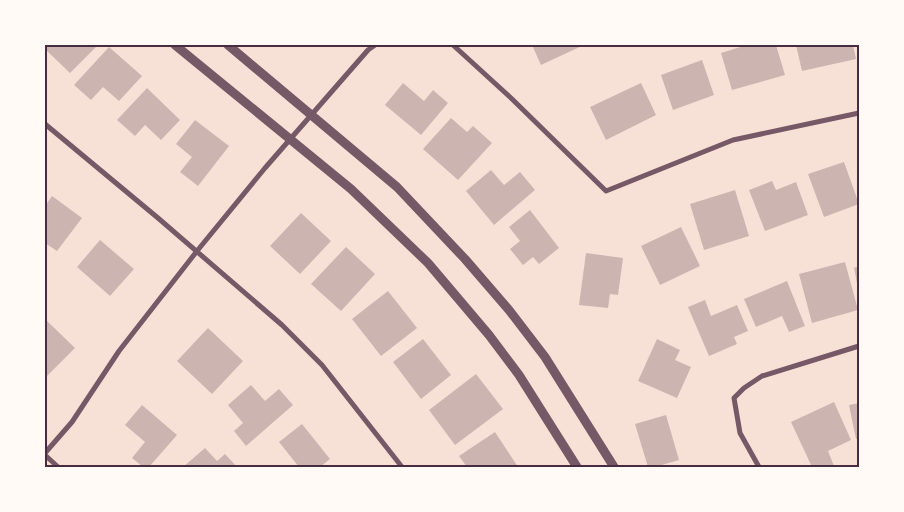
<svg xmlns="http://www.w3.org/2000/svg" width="904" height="512" font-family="'Fira Sans Condensed',sans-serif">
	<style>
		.building { fill: #ccb4b1 }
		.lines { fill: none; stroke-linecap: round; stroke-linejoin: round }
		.minor { stroke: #755966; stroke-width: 5 }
		.tertiary { stroke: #755966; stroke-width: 9 }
		.neatline { fill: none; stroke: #4a2c40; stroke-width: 2 }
	</style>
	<rect width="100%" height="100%" fill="#f7e1d7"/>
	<!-- building -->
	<path class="building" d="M45 45H95L97 46 70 73 45 49Z
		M532 45H584L541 65Z
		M747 45H776L785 75 732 90 721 53Z
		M796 45H853L856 59 802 71Z
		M109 47 142 76 119 101 103 87 91 100 74 85Z
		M702 60 714 95 673 110 661 75Z
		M403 83 424 101 433 90 448 103 421 135 385 105Z
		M641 83 656 115 606 140 590 107Z
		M147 88 180 120 161 140 145 125 135 136 117 120Z
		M451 118 467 132 473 126 492 143 458 180 423 149Z
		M195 120 229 146 198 186 180 172 192 157 176 144Z
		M844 162 859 204 824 217 808 174Z
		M491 170 504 185 520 172 535 190 494 225 466 191Z
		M772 181 776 190 796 182 808 215 765 231 749 190Z
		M735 190 749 236 704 250 690 204Z
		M52 196 82 218 57 251 45 243V206Z
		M530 210 559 248 539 264 533 257 523 265 510 249 520 241 509 227Z
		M301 213 331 241 300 274 270 246Z
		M681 227 700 266 660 285 641 246Z
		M100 240 134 269 110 296 77 267Z
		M346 247 375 274 341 311 311 284Z
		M586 253 623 258 618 295 610 294 608 308 579 305Z
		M845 262 858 310 812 323 799 274Z
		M859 266V288H858L854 268Z
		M787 281 805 326 789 332 782 316 756 327 744 299Z
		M388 291 417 328 381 356 352 319Z
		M705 300 711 316 737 305 748 331 734 337 737 344 709 356 688 307Z
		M45 319 75 348 45 378Z
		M208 328 243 361 212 394 177 361Z
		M423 339 451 375 421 399 393 362Z
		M657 339 680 350 675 360 691 367 677 398 638 381Z
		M476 374 503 409 455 445 429 410Z
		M251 385 265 401 279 389 293 405 246 446 234 431 243 423 228 405Z
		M834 402 851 440 828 451 834 466 812 467 791 422Z
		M859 403V439H856L849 405Z
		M142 405 177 435 149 467H143L132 458 145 442 125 425Z
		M666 415 679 460 655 467H648L635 424Z
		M302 424 330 459 320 467H299L279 442Z
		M495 432 518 467H467L459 456Z
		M205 448 217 461 225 454 237 467H183Z"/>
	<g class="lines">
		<!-- minor -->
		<path class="minor" d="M453 45 511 98 606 191 733 140 859 113
			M45 124 158 218 282 325 322 365 402 467
			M45 453 72 422 119 351 197 251 265 168 368 50 375 45
			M45 455 58 467
			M759 467 740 433 734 398 744 388 762 376 859 346"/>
		<!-- tertiary -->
		<path class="tertiary" d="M175 45 351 189 428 263 489 335 519 375 577 467
			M228 45 397 187 465 259 509 310 545 357 614 467"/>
	</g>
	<!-- border -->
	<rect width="904" height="512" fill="none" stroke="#fffaf5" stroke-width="92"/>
	<rect x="46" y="46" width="812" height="420" class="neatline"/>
</svg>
